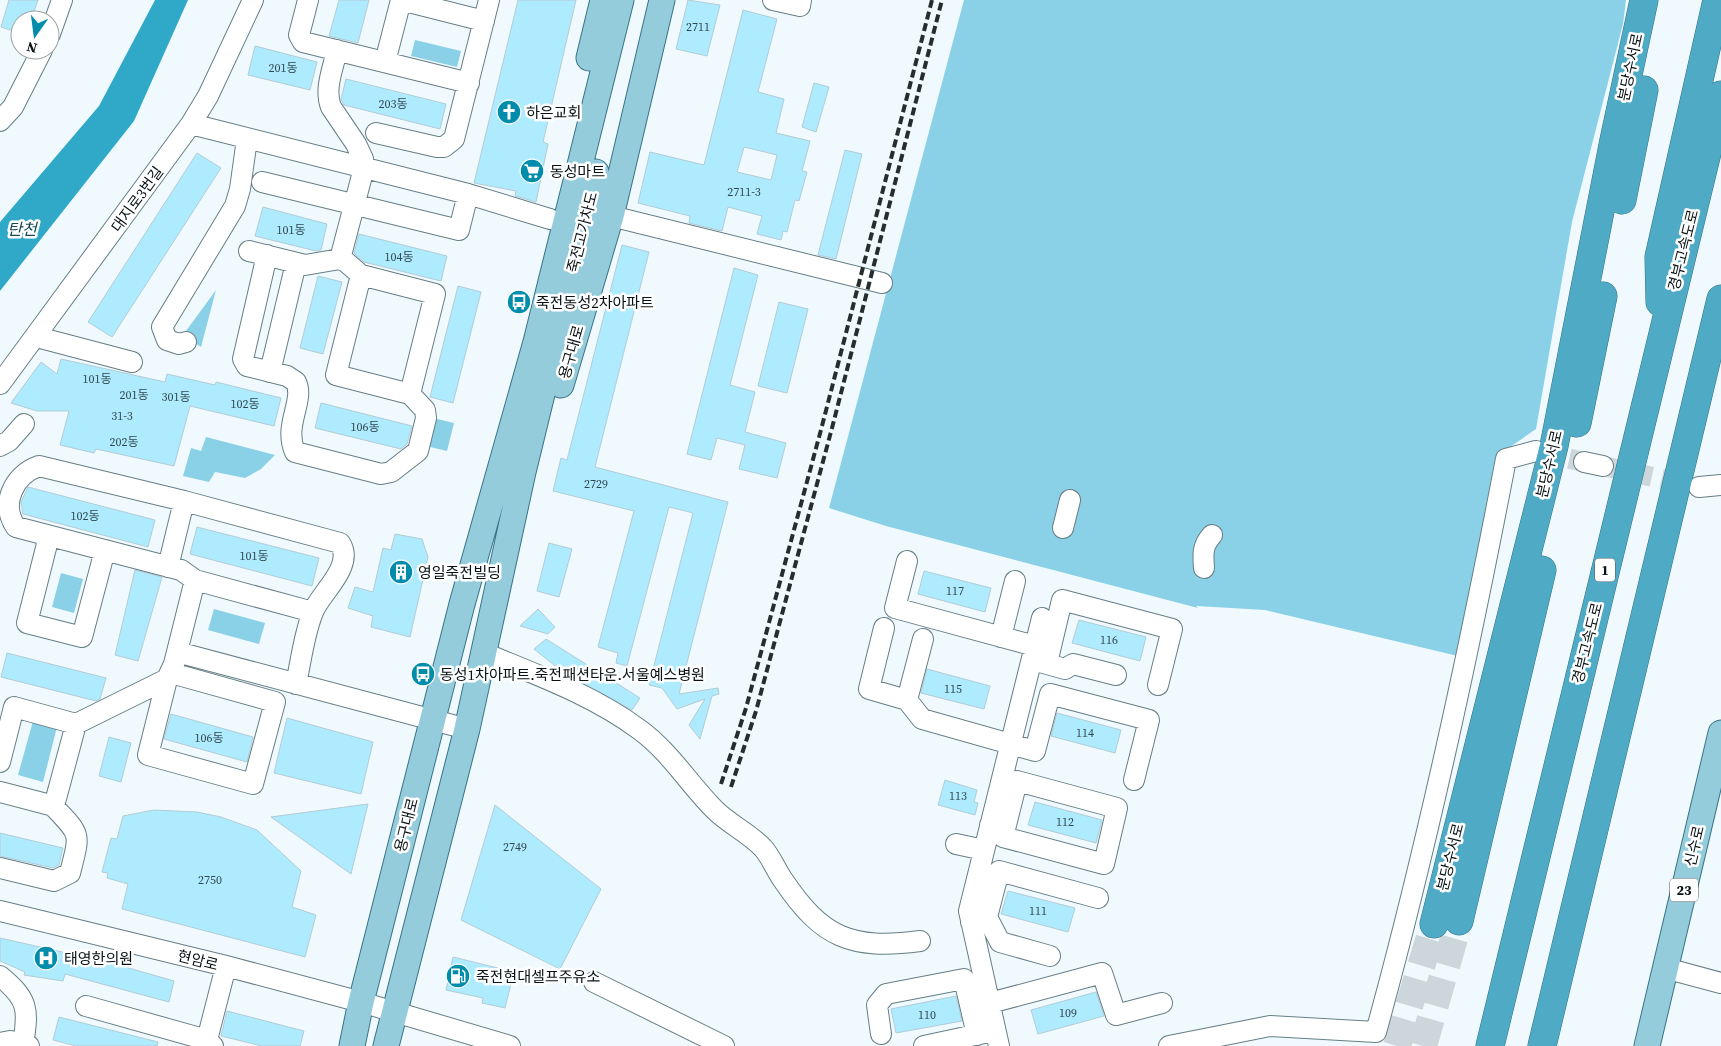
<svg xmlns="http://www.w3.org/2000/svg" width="1721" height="1046" font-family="'Source Serif 4','Noto Sans KR',serif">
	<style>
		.green { fill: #8ad1e8 }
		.water { fill: #30a9c8 }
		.building { fill: #aeebff; stroke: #b2ccd5; fill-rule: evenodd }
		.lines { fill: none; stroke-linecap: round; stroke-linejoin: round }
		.minor-tunnel { stroke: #cdd7db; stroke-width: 20; stroke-dasharray: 20 10; stroke-linecap: butt }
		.highway-tunnel { stroke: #cdd7db; stroke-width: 28; stroke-dasharray: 28 14; stroke-linecap: butt }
		.minor-casing { stroke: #667e86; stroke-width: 22 }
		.major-casing { stroke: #367487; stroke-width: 27 }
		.highway-casing { stroke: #367487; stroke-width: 29 }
		.minor { stroke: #fff; stroke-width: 20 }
		.major { stroke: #95ccdc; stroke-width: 25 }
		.highway { stroke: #4eaac5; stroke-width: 28 }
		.rail { stroke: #242d30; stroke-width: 4; stroke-dasharray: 8 4; stroke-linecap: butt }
		.labels { text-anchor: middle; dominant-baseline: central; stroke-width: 5; stroke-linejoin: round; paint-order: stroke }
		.number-label { font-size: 12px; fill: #32484f }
		.shield { fill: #fff; stroke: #52585a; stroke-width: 1 }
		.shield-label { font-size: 14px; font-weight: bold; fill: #081114 }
		.street-label { font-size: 15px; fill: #081114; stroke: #fff }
		.poi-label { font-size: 15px; fill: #081114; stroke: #fff; text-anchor: start }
		.water-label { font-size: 16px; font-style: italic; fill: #164856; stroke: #fff }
	</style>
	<rect width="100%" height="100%" fill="#f0fafe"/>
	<!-- green -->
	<path class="green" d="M964 0H1626L1623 24 1572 222 1536 429 1503 452 1462 657 1265 610 1196 606 1198 608 886 526 829 508Z
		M415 40 461 51 457 67 411 56Z
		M216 290 201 347 183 335Z
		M433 418 454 423 447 451 426 446Z
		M206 437 275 455 261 469 245 478 215 472 209 482 183 476 191 448 201 451Z
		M61 573 83 579 74 613 52 607Z
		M214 609 265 623 259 644 208 630Z
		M33 721 57 727 43 782 18 775Z"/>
	<!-- water -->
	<path class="water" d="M155 0H188L134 121 0 291V222L99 106Z"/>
	<!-- building -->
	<path class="building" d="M9 0H38L31 20H20V33L1 27Z
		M339 0H369L358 43 329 36Z
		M518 0H576L543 142 548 144 536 202 515 196 516 191 474 183Z
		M688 0 720 5 707 56 676 49Z
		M743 10 777 19 758 92 784 99 776 133 810 141 802 171 807 172 799 201 795 200 787 232 783 231 781 240 757 234 762 216 728 207 722 231 689 223 690 216 638 203 650 152 704 165ZM744 147 777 155 771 180 737 172Z
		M255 46 317 62 310 90 248 75Z
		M346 79 446 104 440 129 344 105 341 99Z
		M814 83 829 87 816 132 802 127Z
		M845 150 862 154 836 259 818 255Z
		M197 153 221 168 112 337 88 322Z
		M263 207 327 224 321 250 316 251 255 236Z
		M359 234 447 256 441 281 364 262 354 253Z
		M622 245 649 252 595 467 728 502 679 694 718 688 719 694 712 696 700 739 689 725 705 699 677 709 662 688 649 685 693 513 669 507 627 666 616 663 618 653 598 647 634 511 553 491 561 458 567 460Z
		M734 268 758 275 730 385 755 392 745 432 786 443 777 478 739 469 745 445 717 438 711 460 687 454Z
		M318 276 342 282 323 354 300 348Z
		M458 286 481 292 453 403 430 397Z
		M779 302 808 309 787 393 758 386Z
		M61 359 165 382 167 374 215 385 216 382 281 398 274 426 190 406 174 466 96 449 94 453 60 445 69 411H37L11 403 41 362 57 374Z
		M321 403 412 426 407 444 401 449 315 428Z
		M28 487 155 520 148 547 23 514 21 502Z
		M197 527 319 558 312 586 190 554Z
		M395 534 422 539 428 557 410 637 371 627 373 616 348 608 355 587 373 592 383 548 391 550Z
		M549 543 572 549 559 597 537 591Z
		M135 570 162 577 138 661 115 655Z
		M924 571 991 588 985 612 918 594Z
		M538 609 555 627 548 634 520 626Z
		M1079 620 1146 637 1140 661 1072 643Z
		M546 639 640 698 632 710 564 673 534 649Z
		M7 653 106 678 100 699 96 701 1 677Z
		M927 669 990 686 984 709 921 693Z
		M1057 713 1121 730 1115 753 1051 736Z
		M171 714 253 737 247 762 164 739Z
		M287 718 373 742 361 794 274 773Z
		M109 737 131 743 121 782 99 776Z
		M945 780 977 790 974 802 978 803 975 815 938 805Z
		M1035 802 1102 820 1096 843 1028 825Z
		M368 804 351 874 271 817Z
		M495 805 601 889 560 969 461 920Z
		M154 810 197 812 221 817 257 830 301 871 292 907 316 915 305 957 122 909 128 884 107 878 108 873 102 872 111 838 117 839 123 816Z
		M0 833 63 848 59 865 53 868 0 856Z
		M1008 891 1075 908 1068 932 1001 914Z
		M0 938 80 956V954L174 981 169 1002 65 974 63 981 24 975 25 972 0 961Z
		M453 957 514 972 505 1008 482 1003 483 998 446 990Z
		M1096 992 1104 1016 1038 1034 1031 1010Z
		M956 996 962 1021 896 1033 891 1009Z
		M227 1011 304 1031 300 1046H262L221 1036Z
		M59 1017 158 1042 157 1046H76L53 1040Z"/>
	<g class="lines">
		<!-- minor-tunnel -->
		<path class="minor-tunnel" d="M1540 452 1584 462
			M1603 466 1689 485"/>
		<!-- highway-tunnel -->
		<path class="highway-tunnel" d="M1397 1046 1434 924
			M1423 1046 1459 921"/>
		<!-- minor casing -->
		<g class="minor-casing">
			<path id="minor" d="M308 0 299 35 303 42 469 83
				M773 0 800 6 801 0
				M50 34 62 0
				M337 50C333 69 324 89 331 107L356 144 363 159 364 168 340 259
				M385 62 401 0 484 21
				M0 121 13 107 42 50
				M191 124 468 194 550 219
				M376 133 437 147H444L454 139 489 0
				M262 182 459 230 468 194
				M611 216 882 283
				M249 251 305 265 340 259 346 262 361 275 435 294 410 394 336 375 361 275
				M267 255 243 359 247 366 287 376 296 382C305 401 283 425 295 452L381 474 391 472 418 451 426 418 425 410 410 394
				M37 337 132 362
				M186 342 179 344 167 340 162 327 235 206 240 189 247 139
				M270 372 296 263
				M0 384 191 124 208 96 253 0
				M0 446 9 441 24 424
				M1584 462 1603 466
				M1699 487 1721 485
				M1063 528 1070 500
				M49 536 27 623 82 637 105 550
				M907 561 895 608 1035 646
				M168 567 184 501
				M1204 568C1203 554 1202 546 1212 535
				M884 628 869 689 907 700 922 719 1035 751 1050 694 1149 720 1134 780
				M1001 637 1015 581
				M177 652 467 729
				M484 653C537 675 593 695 640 730 670 752 689 784 715 810 729 824 749 833 763 848 771 857 776 870 783 880 822 938 851 950 920 941
				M1033 660 1065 669 1073 664 1116 675
				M1047 663 1062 600 1172 629 1158 685
				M167 679 148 755 253 784 275 702 171 673
				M296 684C301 661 304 634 313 612 321 592 355 566 340 543L184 501 39 466C13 475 0 505 16 527L181 570 195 580 313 612
				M907 700 923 639
				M0 762 14 707 76 724 167 679 174 664 195 580
				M0 792 54 806 76 724
				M990 825 1005 829 1017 781 1117 808 1104 864 1003 837 1005 829
				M956 844 984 850
				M0 868 54 881 70 873C80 833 82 836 53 806
				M0 911 226 966 361 1002 510 1046
				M987 917 1000 942 1050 956
				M971 922 987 917 999 871 1098 898
				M1665 968 1721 983
				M0 976C28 999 29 1009 23 1044
				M594 982 724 1046
				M990 1003 1102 973 1116 1015 1162 1003
				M86 1006 207 1040 213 1046
				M881 1034 877 1005 886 994 964 979 977 1035
				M207 1040 226 966
				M0 1043 10 1041 29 1046
				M924 1046 989 1032
				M999 1046 969 911 1042 618
				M1169 1046 1270 1026 1376 1032C1428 843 1469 652 1506 459L1536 451"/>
		</g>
		<!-- major casing -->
		<g class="major-casing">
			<path id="major" d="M589 58 603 0
				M561 385 611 216 662 0
				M352 1046 361 1002 462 604 536 342 621 0
				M386 1046 467 729 523 472 596 172
				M1647 1046 1721 733"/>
		</g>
		<!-- highway casing -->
		<g class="highway-casing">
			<path id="highway" d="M1622 200 1644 90
				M1660 302 1659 257 1717 0
				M1577 423 1603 296
				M1459 921 1542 570
				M1434 924 1554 446 1614 140 1644 0
				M1490 1046 1721 95
				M1542 1046 1721 299"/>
		</g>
		<!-- minor -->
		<use href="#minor" class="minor"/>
		<!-- major -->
		<use href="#major" class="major"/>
		<!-- highway -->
		<use href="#highway" class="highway"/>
		<!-- rail -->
		<path class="rail" d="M721 784 746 708 822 426 932 0
			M731 787 756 711 832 428 942 0"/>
	</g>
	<!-- icons -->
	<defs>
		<g id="church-disc" transform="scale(1.25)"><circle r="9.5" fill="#008caa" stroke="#fff"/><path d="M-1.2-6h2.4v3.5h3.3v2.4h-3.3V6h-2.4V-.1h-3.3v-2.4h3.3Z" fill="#fff"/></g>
		<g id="supermarket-disc" transform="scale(1.25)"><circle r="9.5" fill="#008caa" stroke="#fff"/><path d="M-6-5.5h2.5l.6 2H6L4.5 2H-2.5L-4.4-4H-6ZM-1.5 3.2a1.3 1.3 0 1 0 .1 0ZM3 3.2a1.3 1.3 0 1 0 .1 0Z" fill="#fff"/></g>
		<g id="bus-disc" transform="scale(1.25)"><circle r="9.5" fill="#008caa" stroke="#fff"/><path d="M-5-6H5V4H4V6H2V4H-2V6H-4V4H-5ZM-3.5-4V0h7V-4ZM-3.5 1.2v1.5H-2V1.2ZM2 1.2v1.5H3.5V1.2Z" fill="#fff"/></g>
		<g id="building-disc" transform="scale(1.25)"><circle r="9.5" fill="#008caa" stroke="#fff"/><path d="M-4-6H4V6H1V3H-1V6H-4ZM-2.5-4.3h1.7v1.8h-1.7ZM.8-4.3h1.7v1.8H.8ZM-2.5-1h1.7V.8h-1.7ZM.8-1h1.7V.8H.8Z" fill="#fff"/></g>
		<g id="hospital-disc" transform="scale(1.25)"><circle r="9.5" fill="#008caa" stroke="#fff"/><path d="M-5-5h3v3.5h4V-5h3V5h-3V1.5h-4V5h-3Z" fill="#fff"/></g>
		<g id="fuel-disc" transform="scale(1.25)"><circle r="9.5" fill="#008caa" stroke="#fff"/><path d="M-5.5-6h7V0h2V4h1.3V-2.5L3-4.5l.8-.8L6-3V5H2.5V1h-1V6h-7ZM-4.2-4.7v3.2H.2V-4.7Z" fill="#fff"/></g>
	</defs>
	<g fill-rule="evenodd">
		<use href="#church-disc" x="509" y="112"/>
		<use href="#supermarket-disc" x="532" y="171"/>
		<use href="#bus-disc" x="519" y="302"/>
		<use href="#building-disc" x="401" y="572"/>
		<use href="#bus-disc" x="423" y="674"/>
		<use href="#hospital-disc" x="46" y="958"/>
		<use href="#fuel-disc" x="458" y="976"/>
	</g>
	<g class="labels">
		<!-- number labels -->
		<g class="number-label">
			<text x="698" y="27">2711</text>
			<text x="283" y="68">201동</text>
			<text x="393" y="104">203동</text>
			<text x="744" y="192">2711-3</text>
			<text x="291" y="230">101동</text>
			<text x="399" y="257">104동</text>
			<text x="97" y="379">101동</text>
			<text x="134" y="395">201동</text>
			<text x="176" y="397">301동</text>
			<text x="245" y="404">102동</text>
			<text x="122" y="416">31-3</text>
			<text x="365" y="427">106동</text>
			<text x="124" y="442">202동</text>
			<text x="596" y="484">2729</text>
			<text x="85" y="516">102동</text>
			<text x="254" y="556">101동</text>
			<text x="955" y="591">117</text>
			<text x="1109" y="640">116</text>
			<text x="953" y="689">115</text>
			<text x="1085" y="733">114</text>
			<text x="209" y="738">106동</text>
			<text x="958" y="796">113</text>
			<text x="1065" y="822">112</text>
			<text x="515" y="847">2749</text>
			<text x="210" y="880">2750</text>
			<text x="1038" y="911">111</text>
			<text x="1068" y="1013">109</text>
			<text x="927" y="1015">110</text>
		</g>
		<!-- shield labels -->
		<g class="shield">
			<rect x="1595" y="558.5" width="20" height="23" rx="4"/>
			<rect x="1670" y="878.5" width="28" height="23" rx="4"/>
		</g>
		<g class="shield-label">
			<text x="1605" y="570">1</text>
			<text x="1684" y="890">23</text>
		</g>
		<!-- street labels -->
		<g class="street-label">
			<text transform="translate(1630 67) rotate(-78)">분당수서로</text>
			<text transform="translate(137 199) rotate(-54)">대지로3번길</text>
			<text transform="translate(582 232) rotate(-76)">죽전고가차도</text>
			<text transform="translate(1683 250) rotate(-76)">경부고속도로</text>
			<text transform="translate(571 352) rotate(-74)">용구대로</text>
			<text transform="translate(1549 464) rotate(-77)">분당수서로</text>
			<text transform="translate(1587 643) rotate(-76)">경부고속도로</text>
			<text transform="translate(406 825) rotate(-76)">용구대로</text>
			<text transform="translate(1694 846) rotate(-77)">신수로</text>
			<text transform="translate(1450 857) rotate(-76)">분당수서로</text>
			<text transform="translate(198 960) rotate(14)">현암로</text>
		</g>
		<!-- poi labels -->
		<g class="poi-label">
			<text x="526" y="112">하은교회</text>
			<text x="550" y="171">동성마트</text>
			<text x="536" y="302">죽전동성2차아파트</text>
			<text x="418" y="572">영일죽전빌딩</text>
			<text x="440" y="674">동성1차아파트.죽전패션타운.서울예스병원</text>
			<text x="64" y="958">태영한의원</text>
			<text x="476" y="976">죽전현대셀프주유소</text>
		</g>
		<!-- water labels -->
		<g class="water-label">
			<text x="22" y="229">탄천</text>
		</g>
	</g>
	<!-- north arrow -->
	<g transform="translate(35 35) rotate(194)"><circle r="24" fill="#ffffff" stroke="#9ca0a1"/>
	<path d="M0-4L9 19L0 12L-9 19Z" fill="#008caa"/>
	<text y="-8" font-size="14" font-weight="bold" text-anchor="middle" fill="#081114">N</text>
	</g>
</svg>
